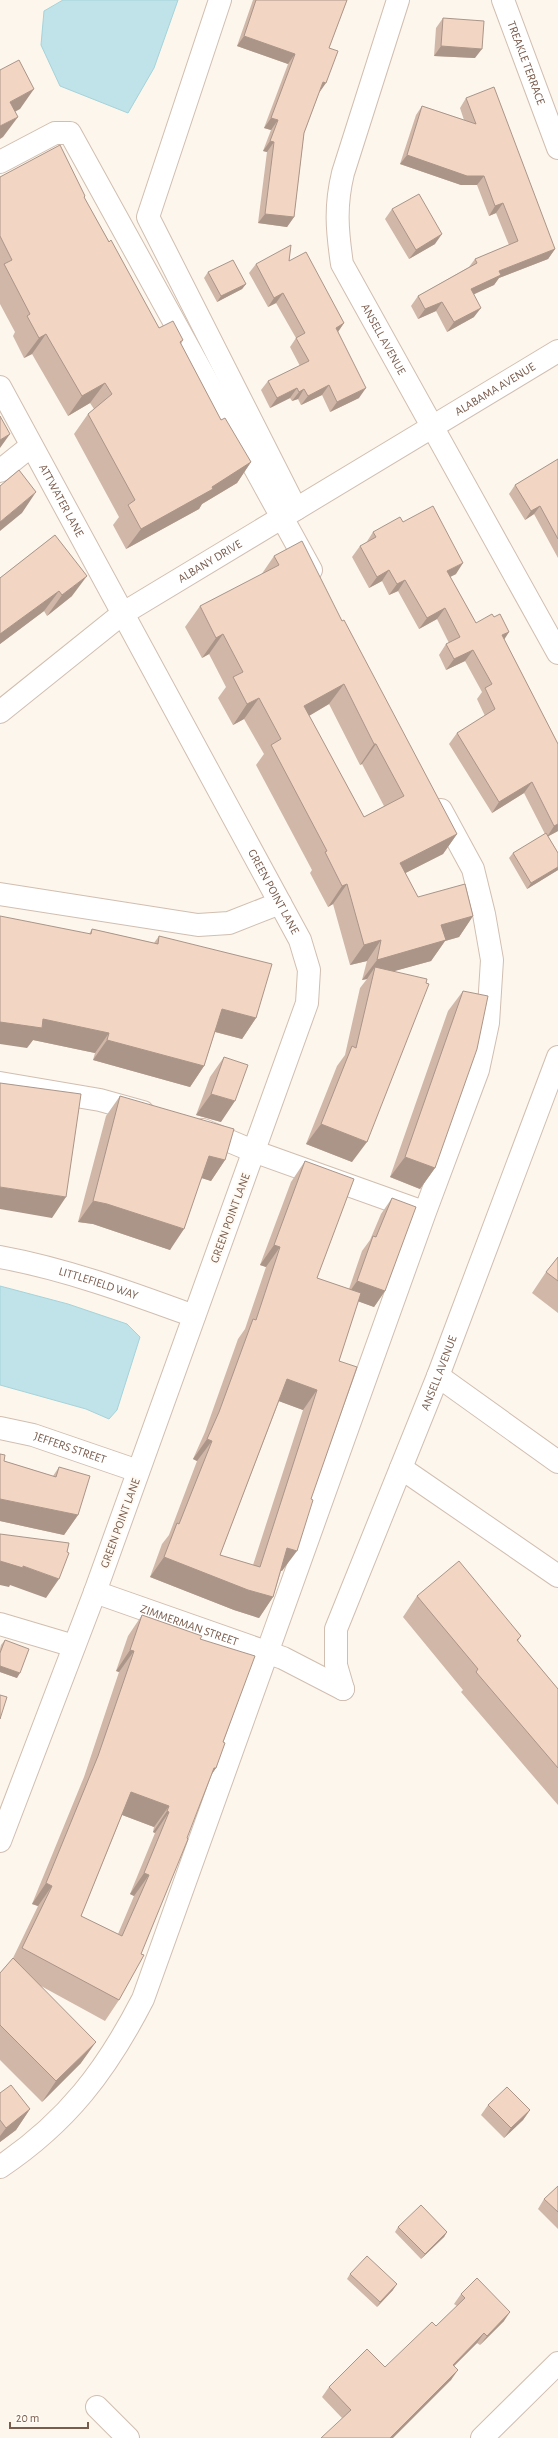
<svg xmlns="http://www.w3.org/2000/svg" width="558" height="2438" font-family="'Alegreya Sans',sans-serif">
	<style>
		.water { fill: #bfe3e8; stroke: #a5d3da }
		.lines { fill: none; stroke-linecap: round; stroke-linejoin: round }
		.minor-casing { stroke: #d1beb0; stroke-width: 24 }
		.minor { stroke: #fff; stroke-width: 22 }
		.wall { fill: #d1b7a8; fill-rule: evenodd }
		.shaded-wall { fill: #aa9588 }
		.building { fill: #f3d5c3; stroke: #aa9588; fill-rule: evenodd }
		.labels { text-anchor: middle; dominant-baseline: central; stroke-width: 4; stroke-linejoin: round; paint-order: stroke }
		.street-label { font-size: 12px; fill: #7a5c4d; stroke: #fffaf3 }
	</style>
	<rect width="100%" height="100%" fill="#fdf6ec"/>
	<!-- water -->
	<path class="water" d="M63 0H178L154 68 128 113 60 86 41 45 44 11Z
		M0 1286 68 1304 127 1324 140 1337 117 1410 109 1419 86 1409 0 1385Z"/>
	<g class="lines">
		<!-- minor casing -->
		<g class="minor-casing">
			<g id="minor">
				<path d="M220 0 148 217 296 509"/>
				<path id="s1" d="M398 0 343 173C335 206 337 230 342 264L558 653"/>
				<path id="s2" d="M503 0 558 148"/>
				<path d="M0 162 55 133H70L311 570"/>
				<path id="s3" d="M0 387 300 940 309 970 307 1003 95 1592 0 1841"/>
				<path d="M0 471 31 446"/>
				<path id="s4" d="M0 712 122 614 558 351"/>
				<path d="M0 894 198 925 229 923 280 903"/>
				<path d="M0 1083 100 1100 143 1112"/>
				<path d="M203 1130 253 1151 418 1210"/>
				<path id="s5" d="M0 1257C66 1269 131 1293 194 1316"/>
				<path d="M438 1376 558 1462"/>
				<path id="s6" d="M0 1428 33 1435 138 1471"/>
				<path d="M401 1468 558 1576"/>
				<path id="s7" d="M95 1592 283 1658 343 1689"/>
				<path d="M0 1624 74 1646"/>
				<path id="s8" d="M343 1689 336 1665V1629L438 1376 558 1057"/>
				<path d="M0 2167C67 2122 106 2071 143 1999L425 1212 478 1070 488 1023 492 960 484 914 473 869 441 810"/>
				<path d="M97 2407 128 2438"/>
				<path d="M482 2438 558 2363"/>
			</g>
		</g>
		<!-- minor -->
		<use href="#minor" class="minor"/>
	</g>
	<!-- wall -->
	<path class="wall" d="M253 0H347L329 48 319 93 304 133 294 217 287 227 258 223 267 152 263 151 271 130 264 128 288 64 237 46Z
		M443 18 475 58 434 56 436 28Z
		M466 98 555 249 548 259 499 278 494 285 473 294 474 317 447 332 436 311 418 319 411 306 418 296 469 267 475 259 509 245 496 213 489 216 477 185H461L400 164 416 115 422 106 464 120 460 108Z
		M0 177 85 196 84 198 159 328 183 340 181 344 221 420 251 462 237 483 202 504 199 509 126 549 113 525 119 517 74 434 88 414 94 409 90 403 68 416 32 354 24 358 13 336 15 332 0 304Z
		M392 209 435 244 409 259 385 219Z
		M289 261 344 323 338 332 359 398 330 412 322 395 301 405 298 399 292 401 290 398 270 408 261 390 268 381 300 366 290 347 296 338 276 303 268 307 249 273 256 264Z
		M208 272 246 284 242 289 217 302 204 278Z
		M558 459V558L534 514 525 520 509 494 515 485Z
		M403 522 456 574 450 577 476 623 504 639 558 744V831L548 836 558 853V870L527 889 509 858 513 853 545 834 524 793 492 813 449 744 457 733 485 716 477 699 482 692 465 661 446 670 439 655 446 644 449 643 437 619 419 629 398 591 389 595 382 581 369 588 352 557 360 546 366 543 373 532Z
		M55 535 72 596 47 616 44 611 0 644V578Z
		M274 556 342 621 457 834 443 854 405 873 418 897 473 916 459 937 445 941 431 961 394 971 352 1162 306 1144 337 1066 345 1055 360 988 367 979 362 980 367 961 350 965 333 904 328 907 310 873 312 870 256 765 264 754 244 719 233 725 218 698 226 687 209 654 202 658 185 627 200 606 261 575ZM329 704 360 765 362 764 384 806 364 817 309 716Z
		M92 929 154 943 159 936 256 1018 242 1039 215 1032 204 1066 190 1087 93 1060 95 1053 33 1040 27 1048 89 934Z
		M463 991 435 1168 420 1189 390 1177 448 1011Z
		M224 1057 221 1122 196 1115 210 1077Z
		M120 1096 225 1160 211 1181 202 1178 170 1250 93 1224 78 1222 106 1116Z
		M305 1161 317 1278 349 1289 362 1251 370 1240 381 1214 392 1198 385 1291 374 1307 358 1301 339 1361 282 1571H281L273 1597 259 1618 234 1610 150 1577 162 1544 169 1535 197 1461 193 1459 205 1432 238 1339 245 1329 266 1267 260 1265 291 1182ZM279 1401 303 1410 253 1565 220 1555Z
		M558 1257V1313L532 1293 546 1272Z
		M0 1454 4 1461 53 1476 59 1467 78 1515 64 1535 0 1521Z
		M417 1596 521 1636 518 1641 558 1689V1805L461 1692 463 1690 403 1617Z
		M142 1615 200 1639 223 1742 216 1768 210 1777 119 2000 105 2021 41 1986 81 2063 42 2102 0 2060V1973L13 1958 38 1906 32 1904 84 1777 119 1672 116 1671 128 1636ZM122 1815 154 1827 153 1832 155 1833 130 1894 134 1896 118 1934 81 1916Z
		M5 1640 17 1678 0 1672V1649L1 1645Z
		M0 2093 30 2109 16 2130 0 2142Z
		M488 2105 530 2110 523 2120 504 2138 481 2115Z
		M558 2186V2229L538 2209 544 2199Z
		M398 2227 447 2232 444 2237 421 2259 395 2232Z
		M350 2274 393 2290 377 2307 347 2279Z
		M461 2294 504 2321 480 2345 477 2343 454 2366 451 2380 342 2418 322 2397 329 2387 385 2367 436 2326 457 2306 454 2304Z"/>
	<!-- shaded-wall -->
	<path class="shaded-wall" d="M244 36 295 54 288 64 237 46Z
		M441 46 482 49 475 58 434 56Z
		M323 82 326 83 319 93Z
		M34 89 20 109 0 120 10 102Z
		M18 117 3 137 0 139V126Z
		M271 118 278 120 271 130 264 128Z
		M270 141 274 142 267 152 263 151Z
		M407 155 484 176 477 185H461L400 164Z
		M503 203 496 213 489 216 495 206Z
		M265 214 294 217 287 227 258 223Z
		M442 234 435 244 409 259 416 250Z
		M555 249 548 259 499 278 494 285 464 299 471 289 499 271Z
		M246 284 242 289 217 302 221 296Z
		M283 293 276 303 268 307 274 298Z
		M442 302 436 311 418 319 425 309Z
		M481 308 474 317 447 332 454 322Z
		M344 323 337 333 336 328Z
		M46 334 32 354 24 358 39 338Z
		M105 383 90 403 68 416 82 396Z
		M329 385 322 395 301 405 308 396Z
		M297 388 290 398 270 408 277 398Z
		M366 388 359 398 330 412 337 402Z
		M304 389 298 399 292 401 299 392Z
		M10 434 0 448V440Z
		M251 462 237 483 202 504 199 509 126 549 141 529Z
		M36 492 22 513 0 531V522Z
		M540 506 534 514 525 520 531 511Z
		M463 563 456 574 440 582 447 571Z
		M389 570 382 581 369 588 377 577Z
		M87 576 72 596 47 616 62 595Z
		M405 580 398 591 389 595 397 584Z
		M59 591 44 611 0 644V634Z
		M445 608 437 619 419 629 427 618Z
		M509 632 502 643V635Z
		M223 634 209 654 202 658 216 638Z
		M473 650 465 661 446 670 454 659Z
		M344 684 329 704 290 727 304 706Z
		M259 698 244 719 233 725 247 704Z
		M374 744H376L362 764 360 765Z
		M532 782 524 793 492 813 499 802Z
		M558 824V831L547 837 554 826Z
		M457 834 443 854 386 883 400 863Z
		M558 867V870L527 889 531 883Z
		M347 884 333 904 328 907 342 886Z
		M473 916 459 937 445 941 431 961 373 977 375 967 367 979 362 980 377 960 441 925Z
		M381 940 367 961 350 965 364 945Z
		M222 1009 256 1018 242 1039 208 1030Z
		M43 1019 109 1033 95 1053 33 1040 27 1048 0 1044V1022Z
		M107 1040 204 1066 190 1087 93 1060Z
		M211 1094 235 1101 221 1122 196 1115Z
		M321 1124 367 1142 352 1162 306 1144Z
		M209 1156 225 1160 211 1181 195 1176Z
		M405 1157 435 1168 420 1189 390 1177Z
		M0 1187 66 1197 52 1218 0 1209Z
		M93 1201 107 1204 184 1229 170 1250 93 1224 78 1222Z
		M274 1245 280 1247 266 1267 260 1265Z
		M357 1281 385 1291 374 1307 346 1297Z
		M287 1379 317 1390 303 1410 273 1399Z
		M207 1439 212 1441 197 1461 193 1459Z
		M0 1499 78 1515 64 1535 0 1521Z
		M287 1548 297 1551 282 1571 273 1568Z
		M164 1557 273 1597 259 1618 234 1610 150 1577Z
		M0 1561 23 1566 59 1579 46 1598 10 1585 9 1587 0 1585Z
		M130 1650 134 1651 119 1672 116 1671Z
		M0 1666 20 1673 17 1678 0 1672Z
		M214 1768H216L201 1789Z
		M131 1792 169 1806 154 1827 117 1813Z
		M167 1811 169 1812 155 1833 153 1832Z
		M144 1873 149 1875 134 1896 130 1894Z
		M46 1883 52 1886 38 1906 32 1904Z
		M96 2042 81 2063 42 2102 56 2081Z
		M30 2109 16 2130 0 2142V2136L6 2128Z
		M530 2110 523 2120 504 2138 511 2128Z
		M447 2232 444 2237 421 2259 425 2254Z
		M397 2284 393 2290 377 2307 380 2302Z
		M510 2312 504 2321 480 2345 487 2336Z
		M484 2333 477 2343 446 2374 453 2365Z
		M458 2370 451 2380 393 2438H390Z"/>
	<!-- building -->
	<path class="building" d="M256 0H347L329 48 338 51 326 83 323 82 304 133 294 217 265 214 274 142 270 141 278 120 271 118 295 54 244 36Z
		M443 18 484 21 482 49 441 46Z
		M19 60 34 89 10 102 18 117 0 126V70Z
		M494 87 555 249 499 271 501 275 471 289 481 308 454 322 442 302 425 309 418 296 477 263 475 259 518 241 503 203 495 206 484 176H467L407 155 422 106 476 124 466 98Z
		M60 145 85 196 84 197 109 242 111 240 159 328 173 321 183 340 180 342 221 420 225 418 251 462 212 487 213 489 141 529 128 505 135 500 88 414 112 394 105 383 82 396 46 334 39 338 27 316 30 314 4 264 12 260 0 236V177Z
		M419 194 442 234 416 250 392 209Z
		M291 245 289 261 306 252 344 323 336 328 366 388 337 402 329 385 308 396 304 389 299 392 297 388 277 398 268 381 309 361 296 338 305 333 283 293 274 298 256 264Z
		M233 260 246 284 221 296 208 272Z
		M0 416 10 434 0 440Z
		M558 459V539L540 506 531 511 515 485Z
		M19 470 36 492 0 522V486Z
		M433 506 463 563 447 571 476 623 492 614 494 617 500 614 509 632 502 635 558 744V824L554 826 532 782 499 802 457 733 495 709 485 688 492 684 473 650 454 659 446 644 460 637 445 608 427 618 405 580 397 584 389 570 377 577 360 546 376 537 373 532 400 517 403 522Z
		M55 535 87 576 62 595 59 591 0 634V578Z
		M302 541 342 621 344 620 457 834 400 863 418 897 465 884 473 916 441 925 446 940 377 960 381 940 364 945 347 884 342 886 325 852 327 851 271 745 281 739 259 698 247 704 233 677 243 672 223 634 216 638 200 606 279 565 274 556ZM344 684 374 744H376L404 796 364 817 304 706Z
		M546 833 558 853V867L531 883 513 853Z
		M0 916 91 934 92 929 158 944 159 936 272 964 256 1018 222 1009 204 1066 107 1040 109 1033 43 1019 42 1028 0 1022Z
		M375 967 427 979 426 983 429 984 367 1142 321 1124 352 1046 356 1048Z
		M463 991 488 996 477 1049 435 1168 405 1157Z
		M224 1057 248 1065 235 1101 211 1094Z
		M0 1083 81 1094 66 1197 0 1187Z
		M120 1096 234 1129 225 1160 209 1156 184 1229 107 1204 93 1201Z
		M305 1161 354 1179 317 1278 361 1293 339 1361 357 1367 311 1499 313 1500 297 1551 287 1548 273 1597 248 1590 164 1557 177 1523 179 1524 212 1441 207 1439 219 1412 253 1319 256 1320 280 1247 274 1245ZM287 1379 317 1390 260 1567 220 1555Z
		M392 1198 416 1207 385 1291 357 1281 373 1236 376 1237Z
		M558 1257V1281L546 1272Z
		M0 1454 5 1455 4 1461 56 1477 59 1467 90 1476 78 1515 0 1499Z
		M0 1534 69 1543 67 1552 69 1553 59 1579 23 1566V1568L0 1561Z
		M459 1561 521 1636 517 1640 558 1689V1768L476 1672 478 1669 417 1596Z
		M142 1615 202 1636 200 1639 255 1656 223 1742 225 1743 216 1768H214L187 1838 188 1839 141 1954 144 1955 119 2000 22 1948 52 1886 46 1883 98 1756 134 1651 130 1650ZM131 1792 169 1806 167 1811 169 1812 144 1873 149 1875 122 1936 81 1916Z
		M5 1640 29 1649 20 1673 0 1666V1653Z
		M0 1695 7 1697 0 1719Z
		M13 1958 96 2042 56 2081 0 2025V1973Z
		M11 2085 30 2109 6 2128 0 2120V2093Z
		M507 2087 530 2110 511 2128 488 2105Z
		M558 2186V2212L544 2199Z
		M421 2205 447 2232 425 2254 398 2227Z
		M367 2256 397 2284 380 2302 350 2274Z
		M477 2278 510 2312 487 2336 484 2333 453 2365 458 2370 390 2438H321L351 2410 329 2387 367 2349 385 2367 432 2322 436 2326 465 2298 461 2294Z"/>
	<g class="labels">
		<!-- street labels -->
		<g class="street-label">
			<text stroke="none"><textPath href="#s2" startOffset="67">TREAKLE TERRACE</textPath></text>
			<text stroke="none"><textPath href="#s1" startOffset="359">ANSELL AVENUE</textPath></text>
			<text stroke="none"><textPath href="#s4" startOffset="592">ALABAMA AVENUE</textPath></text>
			<text stroke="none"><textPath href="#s3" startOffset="129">ATTWATER LANE</textPath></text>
			<text stroke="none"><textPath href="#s4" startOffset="259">ALBANY DRIVE</textPath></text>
			<text stroke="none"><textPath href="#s3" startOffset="574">GREEN POINT LANE</textPath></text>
			<text transform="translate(230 1218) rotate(-70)">GREEN POINT LANE</text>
			<text stroke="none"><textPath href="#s5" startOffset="102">LITTLEFIELD WAY</textPath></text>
			<text stroke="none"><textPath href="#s8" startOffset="337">ANSELL AVENUE</textPath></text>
			<text stroke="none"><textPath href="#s6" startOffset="73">JEFFERS STREET</textPath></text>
			<text transform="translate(120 1523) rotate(-70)">GREEN POINT LANE</text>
			<text stroke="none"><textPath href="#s7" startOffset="100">ZIMMERMAN STREET</textPath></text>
		</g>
	</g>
	<!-- scale -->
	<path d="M10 2422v6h78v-6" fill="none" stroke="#7a5c4d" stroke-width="2"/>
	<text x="16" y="2422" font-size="12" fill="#7a5c4d" stroke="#fffaf3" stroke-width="3" paint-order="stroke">20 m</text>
</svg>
